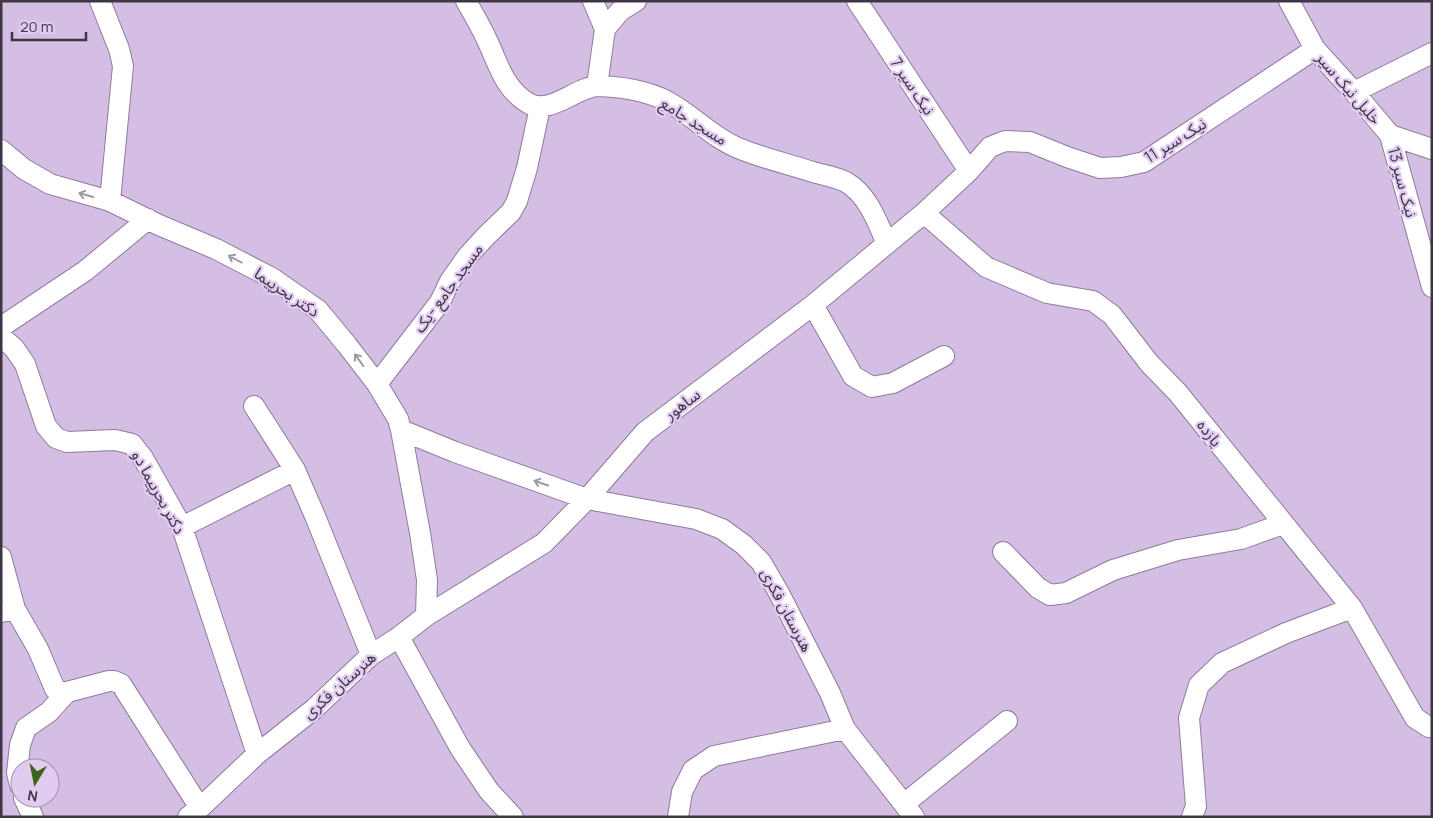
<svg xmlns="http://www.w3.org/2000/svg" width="1433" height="818" font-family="Manrope,'Noto Sans Arabic',sans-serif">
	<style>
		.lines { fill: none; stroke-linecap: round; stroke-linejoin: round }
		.street-casing { stroke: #8f7a9d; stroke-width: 22 }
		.street { stroke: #fff; stroke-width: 20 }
		.oneway { stroke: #9f9aa2 }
		.labels { text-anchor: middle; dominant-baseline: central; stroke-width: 4.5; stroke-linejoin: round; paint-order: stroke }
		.street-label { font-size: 16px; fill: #3f3645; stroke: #e2cbf1 }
	</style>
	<rect width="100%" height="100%" fill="#d5bee4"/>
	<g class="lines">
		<!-- street casing -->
		<g class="street-casing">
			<path id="street" d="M100 1 119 49 123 66 110 201
				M466 1C473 13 480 25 486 38 498 62 503 88 528 103 551 116 576 86 599 86 625 87 653 91 675 106 696 119 714 138 738 148 762 158 788 164 813 172 823 175 837 177 846 182 868 195 877 221 887 244
				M593 1 605 29
				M857 1 969 171
				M1289 1 1315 49 1354 92 1390 135 1432 149
				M597 86 605 29 620 11 636 1
				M1354 92 1432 53
				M1390 135 1432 287
				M1 150 24 169 50 184 110 201 159 225 216 249 272 278 318 310 347 345 377 384 398 419 401 430 455 452 587 499 696 519 722 529 744 545 761 562 779 593 830 693 845 729 914 817
				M924 213 986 267 1047 293 1093 301 1112 315 1149 363 1178 393 1352 608 1415 718 1429 727H1432
				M813 305 853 376 872 387 893 383 944 356
				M1 327 85 271 148 219
				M1 337 14 348 25 364 46 426 56 438 67 442 115 440 132 444 143 458 182 527 257 754
				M377 384 440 302 450 281 467 257 486 236 511 212 517 201 527 168 540 107
				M254 406 295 470 315 516 371 655
				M401 430 420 533 427 580 426 616
				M182 527 295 470
				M1003 552 1038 588 1050 595 1066 593 1113 570 1178 550 1241 539 1283 524
				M1 557 15 609
				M1 612 15 609 38 649 55 689 61 692H67L109 681H114L121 684 200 808
				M399 637 426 616 544 543 587 499 645 432 813 305 924 213 969 171 990 147 1005 141 1030 142 1067 157 1100 168 1121 167 1144 162 1315 49
				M20 785 17 773 20 745 26 728 49 712 67 692
				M24 798 33 817
				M904 804 1007 721
				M188 817 200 808 257 754 314 709 371 655 399 637 460 748 489 791 513 817
				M678 817 682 792 693 770 714 756 845 729
				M1192 817 1196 806 1189 718 1199 685 1222 663 1286 633 1352 608"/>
		</g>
		<!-- street -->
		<use href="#street" class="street"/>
	</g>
	<!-- one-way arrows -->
	<defs><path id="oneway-shaft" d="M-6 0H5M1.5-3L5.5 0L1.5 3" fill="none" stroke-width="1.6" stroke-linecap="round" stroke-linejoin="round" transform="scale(1.25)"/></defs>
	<g class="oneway">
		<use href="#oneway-shaft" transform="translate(86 195) rotate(-164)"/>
		<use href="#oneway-shaft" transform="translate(235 259) rotate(-152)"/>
		<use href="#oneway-shaft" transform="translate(359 360) rotate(-126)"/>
		<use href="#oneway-shaft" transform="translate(541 483) rotate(-161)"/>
	</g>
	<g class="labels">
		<!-- street labels -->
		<g class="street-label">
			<text transform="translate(913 86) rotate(56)">نیک سیر 7</text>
			<text transform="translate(1349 88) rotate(49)">خلیل نیک سیر</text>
			<text transform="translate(694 121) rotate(32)">مسجد جامع</text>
			<text transform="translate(1175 140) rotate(-32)">نیک سیر 11</text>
			<text transform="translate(1403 182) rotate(75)">نیک سیر 13</text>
			<text transform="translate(448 288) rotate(-54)">مسجد جامع -یک</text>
			<text transform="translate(287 292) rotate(34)">دکتر بحرپیما</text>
			<text transform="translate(682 404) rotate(-37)">ساهور</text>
			<text transform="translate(1210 433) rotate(52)">یازده</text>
			<text transform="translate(159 492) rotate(61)">دکتر بحرپیما دو</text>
			<text transform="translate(787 610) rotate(62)">هنرستان فکری</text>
			<text transform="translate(339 685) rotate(-42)">هنرستان فکری</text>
		</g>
	</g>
	<!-- border -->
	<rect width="1433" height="818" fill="none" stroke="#3f3645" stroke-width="5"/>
	<!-- north arrow -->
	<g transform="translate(35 783) rotate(190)"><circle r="24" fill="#e2cbf1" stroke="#a18fac"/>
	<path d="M0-4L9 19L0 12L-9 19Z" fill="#40631a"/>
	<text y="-8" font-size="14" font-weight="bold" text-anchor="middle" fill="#3f3645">N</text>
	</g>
	<!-- scale -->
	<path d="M12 32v8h74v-8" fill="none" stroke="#3f3645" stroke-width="2.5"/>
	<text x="20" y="32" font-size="15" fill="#3f3645" stroke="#e2cbf1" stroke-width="4" paint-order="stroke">20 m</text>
</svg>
